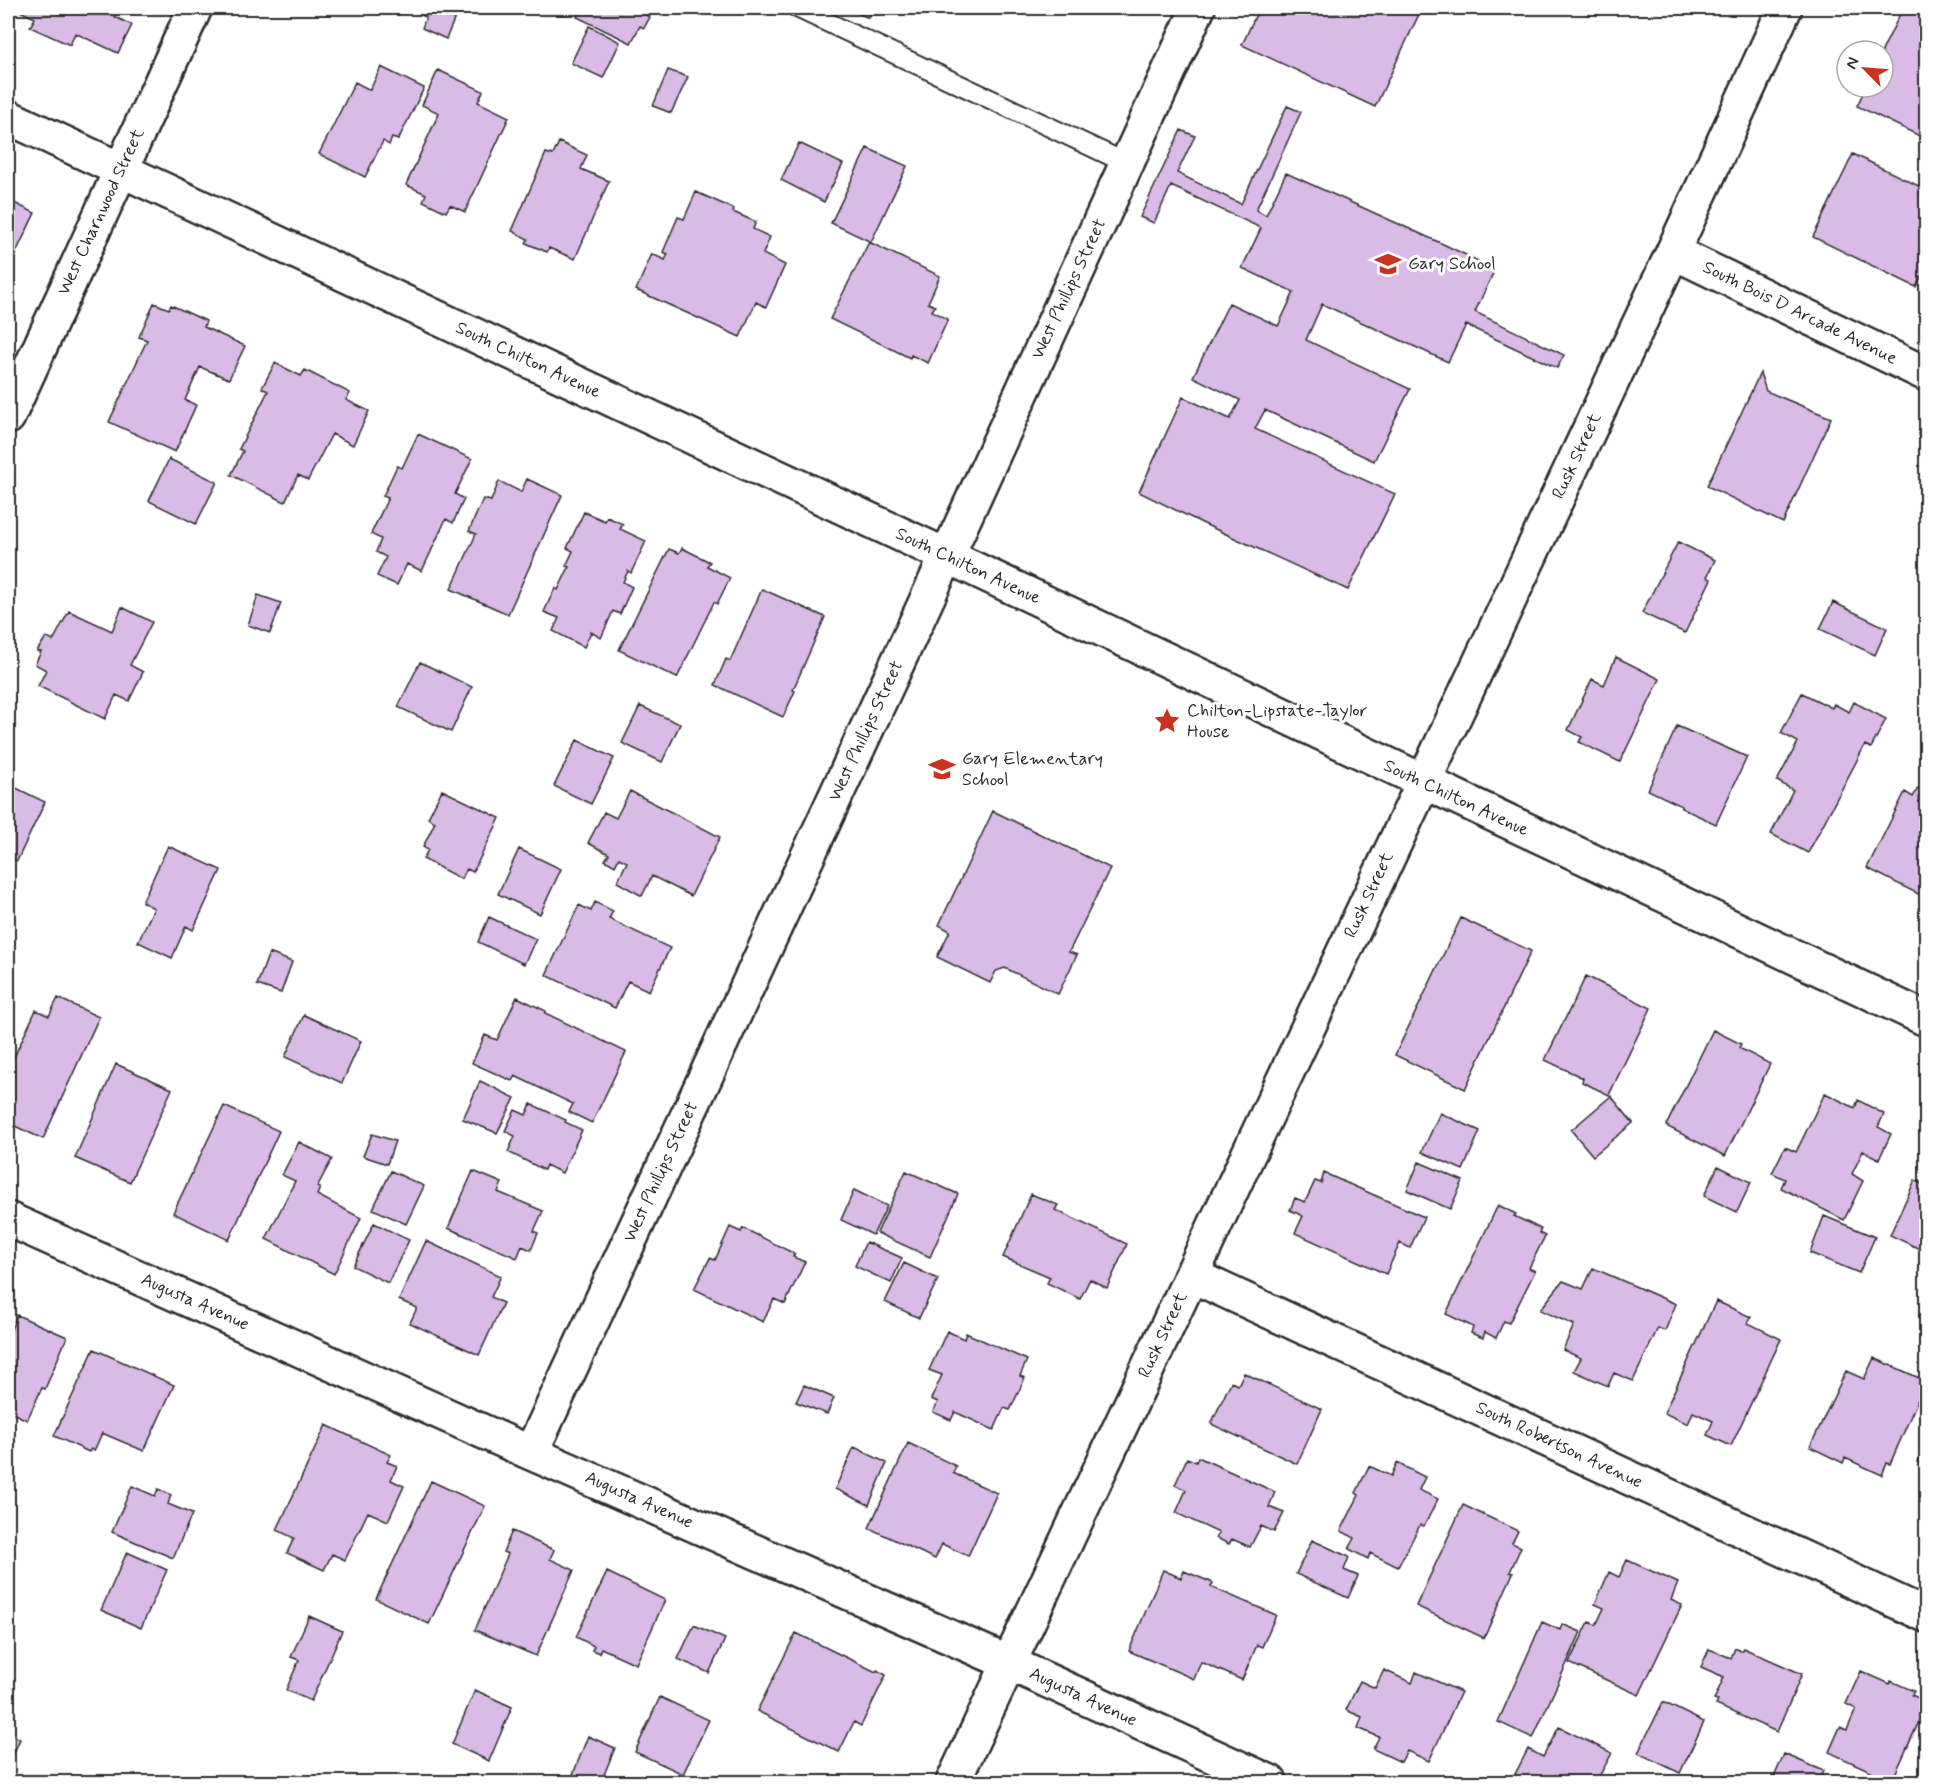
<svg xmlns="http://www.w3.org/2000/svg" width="1934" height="1790" font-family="Mynerve,sans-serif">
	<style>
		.building { fill: #dabae6; stroke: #2b2b2b; stroke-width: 1.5 }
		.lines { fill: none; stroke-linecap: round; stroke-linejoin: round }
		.lane-casing { stroke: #2b2b2b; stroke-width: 22 }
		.street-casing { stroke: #2b2b2b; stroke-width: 38 }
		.lane { stroke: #fff; stroke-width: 18 }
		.street { stroke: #fff; stroke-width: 33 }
		.labels { text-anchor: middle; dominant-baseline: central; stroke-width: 6; stroke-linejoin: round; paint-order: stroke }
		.street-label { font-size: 18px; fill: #2b2b2b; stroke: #fff }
		.poi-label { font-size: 18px; fill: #2b2b2b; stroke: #fff; text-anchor: start }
	</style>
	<rect width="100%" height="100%" fill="#fff"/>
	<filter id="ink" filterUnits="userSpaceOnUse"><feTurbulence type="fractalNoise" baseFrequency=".0167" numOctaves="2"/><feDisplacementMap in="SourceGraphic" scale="12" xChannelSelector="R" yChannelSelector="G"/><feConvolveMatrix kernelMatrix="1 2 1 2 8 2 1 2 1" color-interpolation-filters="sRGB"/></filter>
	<g filter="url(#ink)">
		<!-- building -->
		<path class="building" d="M21 8H119L115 17 132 25 118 53 75 33 70 45 30 27 35 18 20 11Z
			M411 8H459L446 39 422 28 426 17 410 10Z
			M582 8H647L644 14 650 17 644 28 640 26 631 43 577 17Z
			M845 8H874L869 18Z
			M1259 8H1422L1375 107 1242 45Z
			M1903 8H1926V139L1857 106 1866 87H1883L1882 51Z
			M589 26 620 42 603 78 571 63Z
			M381 67 424 88 398 140 392 138 389 145 383 141 365 177 319 154 355 82 370 90Z
			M438 70 483 91 478 102 509 117 465 212 450 205 446 212 423 201 426 194 406 185 439 113 422 105Z
			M668 70 688 77 671 113 653 106Z
			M1287 106 1301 112 1256 210 1266 215 1286 173 1443 244 1495 269 1475 312 1564 355 1557 368 1466 325 1448 362 1322 304 1306 340 1410 389 1374 461 1265 410 1255 429 1395 494 1348 590 1204 524 1139 492 1183 397 1230 419 1240 400 1193 377 1229 303 1278 326 1294 292 1242 268 1261 228 1171 186 1154 223 1140 217 1181 130 1195 136 1177 173 1241 204Z
			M559 142 587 155 581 169 609 181 575 259 549 248 547 252 526 243 528 239 512 231 546 153 553 155Z
			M799 143 843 164 824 202 781 180Z
			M867 148 907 166 871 242 831 223Z
			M1853 154 1923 188 1920 194 1926 197V267L1916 287 1813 237Z
			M696 192 734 209 733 212 756 222 753 229 770 237 763 254 785 265 766 307 756 302 740 337 636 290 652 254 665 260 668 254 663 252 678 217 684 219Z
			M8 200 35 213 8 269Z
			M869 242 940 276 928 303 935 306 932 311 948 319 928 363 911 355 910 358 830 319Z
			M154 303 169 309 171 305 206 321 204 327 245 346 229 379 200 367 185 400 196 405 175 452 109 422 147 340 139 337Z
			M275 363 301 376 305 370 350 393 346 400 369 411 353 445 332 434 308 480 298 475 285 502 231 475 243 451 239 449 268 391 262 388Z
			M1760 373 1766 391 1831 418 1783 523 1707 486Z
			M418 434 472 459 455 494 464 499 453 523 446 519 422 571 407 564 397 585 377 576 386 557 376 552 381 539 371 534 388 498 383 496 397 466 402 468Z
			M169 459 217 482 196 524 149 501Z
			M527 479 562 495 508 614 451 589 476 534 469 531 483 499 491 501 499 481 521 492Z
			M584 512 605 521 607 517 623 524 620 529 646 541 631 573 628 571 623 582 632 587 620 614 613 611 601 638 591 632 584 647 553 631 559 618 544 612 555 588 558 590 569 567 566 566 573 551 567 548Z
			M1678 542 1715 560 1707 577 1711 579 1685 633 1642 613Z
			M682 548 710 562 707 566 730 578 717 604 714 602 677 678 619 650 669 549 679 553Z
			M762 589 825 617 793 690 795 691 783 717 715 685 726 659 730 661Z
			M258 595 281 603 270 633 248 625Z
			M1833 602 1887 628 1875 655 1820 629Z
			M122 607 152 622 130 665 143 672 129 701 116 695 105 719 38 686 46 670 35 664 41 652 37 651 46 637 53 641 69 611 112 631Z
			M1616 657 1660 679 1620 762 1579 742 1582 737 1568 730 1592 679 1604 685Z
			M420 662 472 687 451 732 398 707Z
			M1802 693 1832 708 1834 704 1849 712 1854 702 1886 719 1871 748 1865 745 1808 853 1771 834 1793 790 1777 781 1798 742 1781 733Z
			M640 706 680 724 662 762 622 743Z
			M1677 726 1747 757 1716 824 1681 808 1682 806 1648 790Z
			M577 740 614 758 591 804 554 786Z
			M8 784 45 802 17 861 8 857Z
			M1918 788 1926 792V891L1924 897 1867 868 1905 792 1913 797Z
			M442 790 500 818 473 872 467 869 461 879 423 859 428 850 423 847 435 822 428 818Z
			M630 791 720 837 691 896 652 876 642 896 617 882 627 862 619 858 615 866 605 860 609 854 588 843 604 812 616 818Z
			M993 811 1110 868 1069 952 1077 955 1058 994 1005 968 996 971 990 983 937 957 950 931 939 925Z
			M168 846 221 870 193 930 186 926 172 958 138 942 154 908 142 902Z
			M519 849 561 869 540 914 498 894Z
			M595 902 613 911 609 919 670 948 649 991 628 981 615 1008 546 975 579 905 591 911Z
			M489 917 536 939 524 964 478 942Z
			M1461 918 1531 951 1465 1089 1395 1055Z
			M269 953 292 962 281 993 257 985Z
			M1586 976 1651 1008 1609 1095 1582 1082 1583 1078 1545 1060Z
			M517 997 546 1011 545 1013 626 1052 592 1123 569 1112 573 1104 515 1076 512 1081 472 1063 485 1035 497 1040Z
			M58 998 99 1017 43 1139 8 1123V1114L10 1108 8 1107V1070L36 1010 49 1016Z
			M304 1015 361 1041 342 1083 285 1057Z
			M1713 1030 1741 1044 1739 1048 1770 1064 1725 1156 1666 1126Z
			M116 1064 172 1089 130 1182 75 1158Z
			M480 1081 515 1098 497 1133 463 1119Z
			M1825 1093 1855 1108 1858 1100 1884 1114 1878 1127 1891 1134 1879 1159 1863 1151 1852 1174 1863 1181 1844 1220 1781 1188 1785 1179 1772 1173 1785 1147 1796 1152Z
			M1611 1096 1633 1123 1593 1156 1571 1130Z
			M531 1104 566 1120 565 1122 582 1130 562 1173 546 1165 544 1170 508 1152 515 1136 505 1131 515 1110 526 1115Z
			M224 1106 279 1131 229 1240 173 1213Z
			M1440 1113 1480 1131 1463 1170 1422 1152Z
			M372 1134 395 1141 387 1164 363 1156Z
			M299 1142 332 1159 317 1187 320 1188 317 1195 361 1218 334 1274 266 1239 295 1181 282 1175Z
			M1419 1162 1463 1181 1450 1209 1407 1190Z
			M1718 1166 1751 1182 1737 1212 1704 1196Z
			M391 1171 424 1186 406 1224 373 1209Z
			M473 1171 502 1183 498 1192 543 1211 534 1231 538 1233 531 1250 522 1246 517 1258 448 1228Z
			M906 1171 958 1194 930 1257 877 1233Z
			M1324 1173 1424 1217 1410 1248 1400 1243 1386 1274 1295 1233 1303 1216 1290 1210 1295 1198 1305 1202 1315 1181 1321 1183Z
			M1915 1180 1926 1186V1252L1890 1235Z
			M854 1190 887 1206 873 1235 841 1220Z
			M1031 1194 1058 1205 1055 1210 1127 1244 1107 1288 1090 1279 1080 1299 1047 1283 1050 1277 1003 1257Z
			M1498 1205 1516 1214 1514 1216 1541 1229 1539 1233 1545 1236 1529 1268 1535 1271 1509 1323 1504 1321 1496 1338 1485 1332 1483 1338 1471 1333 1473 1327 1446 1314Z
			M1824 1216 1875 1237 1859 1273 1810 1253Z
			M374 1223 409 1240 388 1283 353 1266Z
			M730 1227 741 1232 743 1228 795 1254 793 1257 805 1262 785 1304 774 1299 763 1322 694 1289 710 1258 715 1260Z
			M426 1241 501 1276 491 1297 503 1303 479 1355 410 1323 417 1308 399 1300Z
			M866 1242 902 1258 891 1283 855 1266Z
			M904 1263 938 1279 919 1318 885 1302Z
			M1593 1268 1676 1304 1665 1331 1658 1328 1633 1381 1614 1373 1608 1386 1574 1371 1581 1358 1563 1350 1574 1325 1540 1310 1563 1281 1583 1289Z
			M1716 1301 1751 1317 1748 1323 1781 1339 1731 1446 1707 1435 1713 1421 1693 1412 1688 1424 1664 1413Z
			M17 1315 67 1337 45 1389 42 1388 27 1420 8 1411V1337Z
			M947 1331 964 1339 966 1333 1027 1360 1020 1376 1025 1378 1010 1410 1004 1408 994 1430 955 1412 951 1420 933 1412 938 1402 931 1399 942 1375 929 1370Z
			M94 1349 174 1385 144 1451 102 1433 94 1451 91 1449 89 1452 54 1436Z
			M1874 1358 1926 1381 1890 1464 1887 1463 1882 1475 1845 1458 1843 1463 1810 1447 1846 1371 1864 1379Z
			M1244 1373 1322 1409 1297 1464 1211 1424 1231 1382 1238 1385Z
			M804 1385 834 1398 827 1414 796 1402Z
			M326 1425 391 1455 387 1462 397 1466 391 1480 404 1486 388 1521 368 1512 345 1560 332 1554 324 1570 287 1553 294 1538 277 1530Z
			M908 1443 956 1466 953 1473 997 1493 968 1556 942 1544 935 1559 869 1528Z
			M1926 1444V1466L1918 1462Z
			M854 1447 887 1463 869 1505 835 1489Z
			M1198 1457 1275 1492 1269 1507 1284 1513 1274 1532 1261 1526 1250 1547 1232 1539 1229 1544 1216 1538 1219 1533 1176 1513 1186 1490 1175 1485 1187 1458 1196 1462Z
			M1397 1463 1425 1477 1419 1490 1438 1499 1424 1526 1420 1525 1398 1567 1370 1553 1368 1559 1349 1549 1355 1538 1341 1531 1359 1495 1356 1493 1369 1466 1391 1476Z
			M431 1481 485 1506 429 1624 376 1599Z
			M132 1486 155 1496 158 1489 171 1495 168 1504 192 1514 173 1558 112 1532Z
			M1463 1505 1518 1531 1512 1543 1521 1547 1510 1572 1513 1573 1484 1638 1416 1606Z
			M512 1531 554 1550 550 1559 574 1570 536 1656 475 1630 508 1554 503 1552Z
			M1312 1540 1349 1557 1344 1570 1358 1576 1348 1598 1296 1574Z
			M127 1552 167 1570 141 1628 101 1610Z
			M1627 1560 1678 1583 1671 1600 1682 1605 1639 1695 1569 1663 1589 1622 1596 1625 1604 1608 1595 1604 1609 1572 1619 1577Z
			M1163 1570 1181 1578 1184 1571 1213 1583 1211 1587 1276 1615 1262 1647 1257 1645 1242 1680 1201 1662 1194 1679 1129 1651Z
			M607 1572 665 1600 636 1664 601 1648 599 1653 592 1650 594 1646 576 1637Z
			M309 1616 342 1631 311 1701 286 1690 299 1660 291 1657Z
			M1542 1622 1560 1630 1562 1624 1581 1632 1533 1738 1498 1722Z
			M694 1625 725 1639 709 1673 678 1659Z
			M796 1633 876 1672 877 1670 886 1675 861 1726 854 1722 839 1752 757 1711Z
			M1735 1648 1741 1651 1743 1648 1802 1674 1777 1732 1716 1705 1718 1701 1714 1700 1724 1677 1701 1667 1709 1649 1731 1658Z
			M1384 1670 1412 1683 1416 1672 1461 1692 1429 1761 1407 1751 1401 1762 1373 1749 1379 1737 1358 1728 1362 1717 1346 1710 1360 1681 1375 1688Z
			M1861 1671 1890 1684 1891 1681 1914 1691 1912 1695 1926 1702V1706L1892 1781 1829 1752 1840 1727 1847 1730 1856 1709 1846 1704Z
			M475 1690 512 1707 489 1761 452 1744Z
			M660 1697 709 1720 683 1774 635 1752Z
			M1663 1702 1704 1722 1680 1773 1638 1753Z
			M1559 1727 1612 1753 1596 1782H1511L1528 1749 1543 1757Z
			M8 1732 20 1739 8 1766Z
			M588 1736 615 1748 601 1782H570Z
			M1784 1754 1824 1771 1819 1782H1772Z"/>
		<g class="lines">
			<!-- lane casing -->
			<g class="lane-casing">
				<path id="lane" d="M797 8 1126 163"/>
			</g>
			<!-- street casing -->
			<g class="street-casing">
				<path id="street" d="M8 117 947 556 1926 1019
					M1673 252 1926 374
					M8 417 195 8
					M8 1219 531 1453 1009 1663 1270 1782
					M1191 1275 1926 1615
					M531 1453 947 556 1198 8
					M953 1782 1673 252 1785 8"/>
			</g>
			<!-- lane -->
			<use href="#lane" class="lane"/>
			<!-- street -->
			<use href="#street" class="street"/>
		</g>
	</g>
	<!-- icons -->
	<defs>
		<g id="school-bare" transform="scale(2.07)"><path d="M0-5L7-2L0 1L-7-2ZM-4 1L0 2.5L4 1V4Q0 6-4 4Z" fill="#c8321e" stroke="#fff" stroke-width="2.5" paint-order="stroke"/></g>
		<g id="sight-bare" transform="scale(2.07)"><path d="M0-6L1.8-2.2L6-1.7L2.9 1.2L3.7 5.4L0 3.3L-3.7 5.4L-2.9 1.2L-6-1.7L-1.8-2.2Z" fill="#c8321e" stroke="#fff" stroke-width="2.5" paint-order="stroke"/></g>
	</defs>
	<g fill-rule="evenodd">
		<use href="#school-bare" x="1388" y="264"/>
		<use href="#sight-bare" x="1167" y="721"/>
		<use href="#school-bare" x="942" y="769"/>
	</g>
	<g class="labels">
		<!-- street labels -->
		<g class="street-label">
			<text transform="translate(101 212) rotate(-65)">West Charnwood Street</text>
			<text transform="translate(1069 289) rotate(-65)">West Phillips Street</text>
			<text transform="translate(1800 313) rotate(26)">South Bois D Arcade Avenue</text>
			<text transform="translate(528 360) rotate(25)">South Chilton Avenue</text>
			<text transform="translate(1577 456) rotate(-65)">Rusk Street</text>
			<text transform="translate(968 566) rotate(25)">South Chilton Avenue</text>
			<text transform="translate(866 731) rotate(-65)">West Phillips Street</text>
			<text transform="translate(1456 798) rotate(25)">South Chilton Avenue</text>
			<text transform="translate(1369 895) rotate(-65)">Rusk Street</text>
			<text transform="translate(661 1172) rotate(-65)">West Phillips Street</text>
			<text transform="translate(195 1302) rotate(24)">Augusta Avenue</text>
			<text transform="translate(1163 1335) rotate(-65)">Rusk Street</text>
			<text transform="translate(1559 1445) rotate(25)">South Robertson Avenue</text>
			<text transform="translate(639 1500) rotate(24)">Augusta Avenue</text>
			<text transform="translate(1083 1697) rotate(25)">Augusta Avenue</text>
		</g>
		<!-- poi labels -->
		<g class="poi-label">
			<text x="1408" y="264">Gary School</text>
			<text x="1187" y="711">Chilton-Lipstate-Taylor<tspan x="1187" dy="21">House</tspan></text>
			<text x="962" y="759">Gary Elementary<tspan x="962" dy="21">School</tspan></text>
		</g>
	</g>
	<!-- margin -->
	<rect width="1934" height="1790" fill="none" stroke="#fff" stroke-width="30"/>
	<rect x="15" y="15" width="1904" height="1760" fill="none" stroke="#2b2b2b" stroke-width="2" filter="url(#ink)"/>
	<!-- north arrow -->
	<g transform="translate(1865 69) rotate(295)"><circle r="28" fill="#ffffff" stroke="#aaaaaa" stroke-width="1.5"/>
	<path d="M0-4.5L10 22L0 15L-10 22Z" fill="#c8321e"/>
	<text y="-9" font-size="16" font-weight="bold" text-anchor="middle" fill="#2b2b2b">N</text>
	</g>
</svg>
